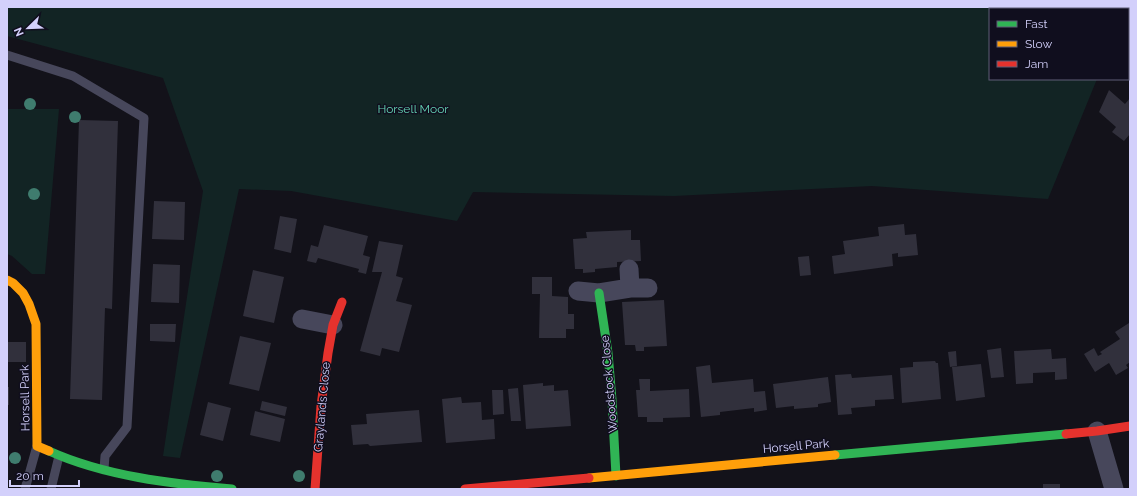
<svg xmlns="http://www.w3.org/2000/svg" width="1137" height="496" font-family="Raleway,sans-serif">
	<style>
		.green { fill: #122424 }
		.building { fill: #31303c }
		.lines { fill: none; stroke-linecap: round; stroke-linejoin: round }
		.lane { stroke: #47475b; stroke-width: 9 }
		.street { stroke: #47475b; stroke-width: 19 }
		.fast { stroke: #30b455; stroke-width: 9 }
		.slow { stroke: #ff9f0a; stroke-width: 9 }
		.jam { stroke: #e5322d; stroke-width: 9 }
		.tree { fill: #3f7c6e }
		.labels { text-anchor: middle; dominant-baseline: central; stroke-width: 3; stroke-linejoin: round; paint-order: stroke }
		.park-label { font-size: 12px; fill: #63d3b3; stroke: #100e1e }
		.street-label { font-size: 12px; fill: #d3d0fb; stroke: #100e1e }
	</style>
	<rect width="100%" height="100%" fill="#13121a"/>
	<!-- green -->
	<path class="green" d="M7 7H1058L1060 9H990V79H1097L1048 199 872 186 674 196 473 192 457 221 291 191 239 189 180 458 163 456 203 191 163 78 7 36Z
		M7 109H59L45 274H32L12 256 7 254Z"/>
	<!-- building -->
	<path class="building" d="M1109 90 1125 104 1130 98V134L1124 141 1112 132 1116 127 1099 112Z
		M79 120 118 121 112 309 105 308 102 400 70 399Z
		M154 201 185 202 184 240 152 239Z
		M280 216 297 219 291 253 274 249Z
		M904 224 905 235 916 234 918 255 898 257V253L892 254 893 266 834 274 832 256 845 254 843 241 879 236 878 227Z
		M324 225 368 236 363 255 370 257 366 274 358 272 359 269 318 258 316 263 307 261 311 245 318 247Z
		M631 230V240H640L641 261 617 262V267L595 269V272L583 273V269H575L573 239 587 238 586 232Z
		M379 241 403 245 396 276 403 278 396 301 412 305 399 352 382 348 380 356 360 351 382 272H372Z
		M809 256 811 275 800 276 798 257Z
		M153 264 180 265 179 303 151 302Z
		M253 270 284 277 274 323 243 316Z
		M532 277H552V296L568 297V314H574V329H566V338H539L540 294H532Z
		M664 300 667 346 644 347V351H636L635 345H625L622 302Z
		M1129 323 1130 325V362L1126 365 1128 368 1116 375 1109 363 1095 372 1084 354 1094 348 1098 356 1102 354 1100 352 1120 339 1115 332Z
		M150 324H176L175 342 150 341Z
		M240 336 271 343 259 391 229 384Z
		M7 342H26V362H7Z
		M1001 348 1004 377 991 378 987 350Z
		M1051 349 1052 359 1066 358 1067 379 1055 380V372L1033 373V383L1016 384 1014 351Z
		M956 351 957 366 950 367 948 352Z
		M935 361 936 363H938L941 399 902 403 900 368 913 367V362Z
		M981 364 985 397 956 401 952 367Z
		M710 365 712 383 753 379 754 392 765 391 767 410 754 412V408L720 412V415L701 417 696 367Z
		M851 374 852 378 892 375 894 399 875 400V406L851 408 852 414 838 415 835 375Z
		M828 377 831 402 818 404V407L794 409V406L776 408 773 384Z
		M639 379H650V391L689 389 690 417 663 418V422H647V417H638L636 390H640Z
		M543 383V386L554 385V391L568 390 571 426 526 429 523 385Z
		M7 387H9V405H7Z
		M518 388 521 421H511L508 389Z
		M492 390H503L504 414 493 415Z
		M461 397 462 403 481 402 482 420 494 419 495 439 446 443 442 399Z
		M262 401 287 407 285 416 260 410Z
		M208 402 231 408 223 441 200 435Z
		M419 410 422 442 370 446 368 444 353 445 351 425 367 424 366 414Z
		M255 411 285 419 280 442 250 435Z
		M1043 484H1060V489H1043Z"/>
	<g class="lines">
		<!-- lane -->
		<path class="lane" d="M7 55 73 76 144 118 127 427 105 456 104 469
			M25 489 37 446
			M51 489 59 456"/>
		<!-- street -->
		<path class="street" d="M629 269 630 288
			M578 291 599 293 630 288H648
			M302 319 333 325
			M1097 431 1114 489"/>
		<!-- fast -->
		<path class="fast" d="M1081 7 1083 9
			M599 293 608 353 612 400 616 476
			M49 451C104 476 172 484 232 489
			M835 455 1066 434"/>
		<!-- slow -->
		<path class="slow" d="M1128 46 1130 48
			M7 280 13 283 23 293 29 304 36 324 37 446 49 451
			M589 478 835 455"/>
		<!-- jam -->
		<path class="jam" d="M1066 434 1097 431 1130 426
			M315 489 321 406 328 353 333 325 342 302
			M465 489 589 478"/>
	</g>
	<!-- trees -->
	<g class="tree">
		<circle cx="30" cy="104" r="6"/>
		<circle cx="75" cy="117" r="6"/>
		<circle cx="34" cy="194" r="6"/>
		<circle cx="15" cy="458" r="6"/>
		<circle cx="217" cy="476" r="6"/>
		<circle cx="299" cy="476" r="6"/>
	</g>
	<g class="labels">
		<!-- park labels -->
		<g class="park-label">
			<text x="413" y="109">Horsell Moor</text>
		</g>
		<!-- street labels -->
		<g class="street-label">
			<text transform="translate(609 384) rotate(-95)">Woodstock Close</text>
			<text transform="translate(25 398) rotate(-91)">Horsell Park</text>
			<text transform="translate(322 407) rotate(-85)">Graylands Close</text>
			<text transform="translate(796 446) rotate(-5)">Horsell Park</text>
		</g>
	</g>
	<!-- border -->
	<rect width="1137" height="496" fill="none" stroke="#d3d0fb" stroke-width="16"/>
	<!-- legend -->
	<rect x="989" y="8" width="140" height="72" fill="#100e1e" stroke="#5e5c76"/>
	<rect x="997" y="21" width="20" height="6" fill="#30b455" stroke="#5e5c76"/>
	<text x="1025" y="28" font-size="12" fill="#d3d0fb">Fast</text>
	<rect x="997" y="41" width="20" height="6" fill="#ff9f0a" stroke="#5e5c76"/>
	<text x="1025" y="48" font-size="12" fill="#d3d0fb">Slow</text>
	<rect x="997" y="61" width="20" height="6" fill="#e5322d" stroke="#5e5c76"/>
	<text x="1025" y="68" font-size="12" fill="#d3d0fb">Jam</text>
	<!-- north arrow -->
	<g transform="translate(28 28) rotate(247)" stroke="#100e1e" stroke-width="3" paint-order="stroke">
	<path d="M0-3L7 15L0 10L-7 15Z" fill="#d3d0fb"/>
	<text y="-6" font-size="11" font-weight="bold" text-anchor="middle" fill="#d3d0fb">N</text>
	</g>
	<!-- scale -->
	<path d="M10 480v6h69v-6" fill="none" stroke="#d3d0fb" stroke-width="2"/>
	<text x="16" y="480" font-size="12" fill="#d3d0fb" stroke="#100e1e" stroke-width="3" paint-order="stroke">20 m</text>
</svg>
